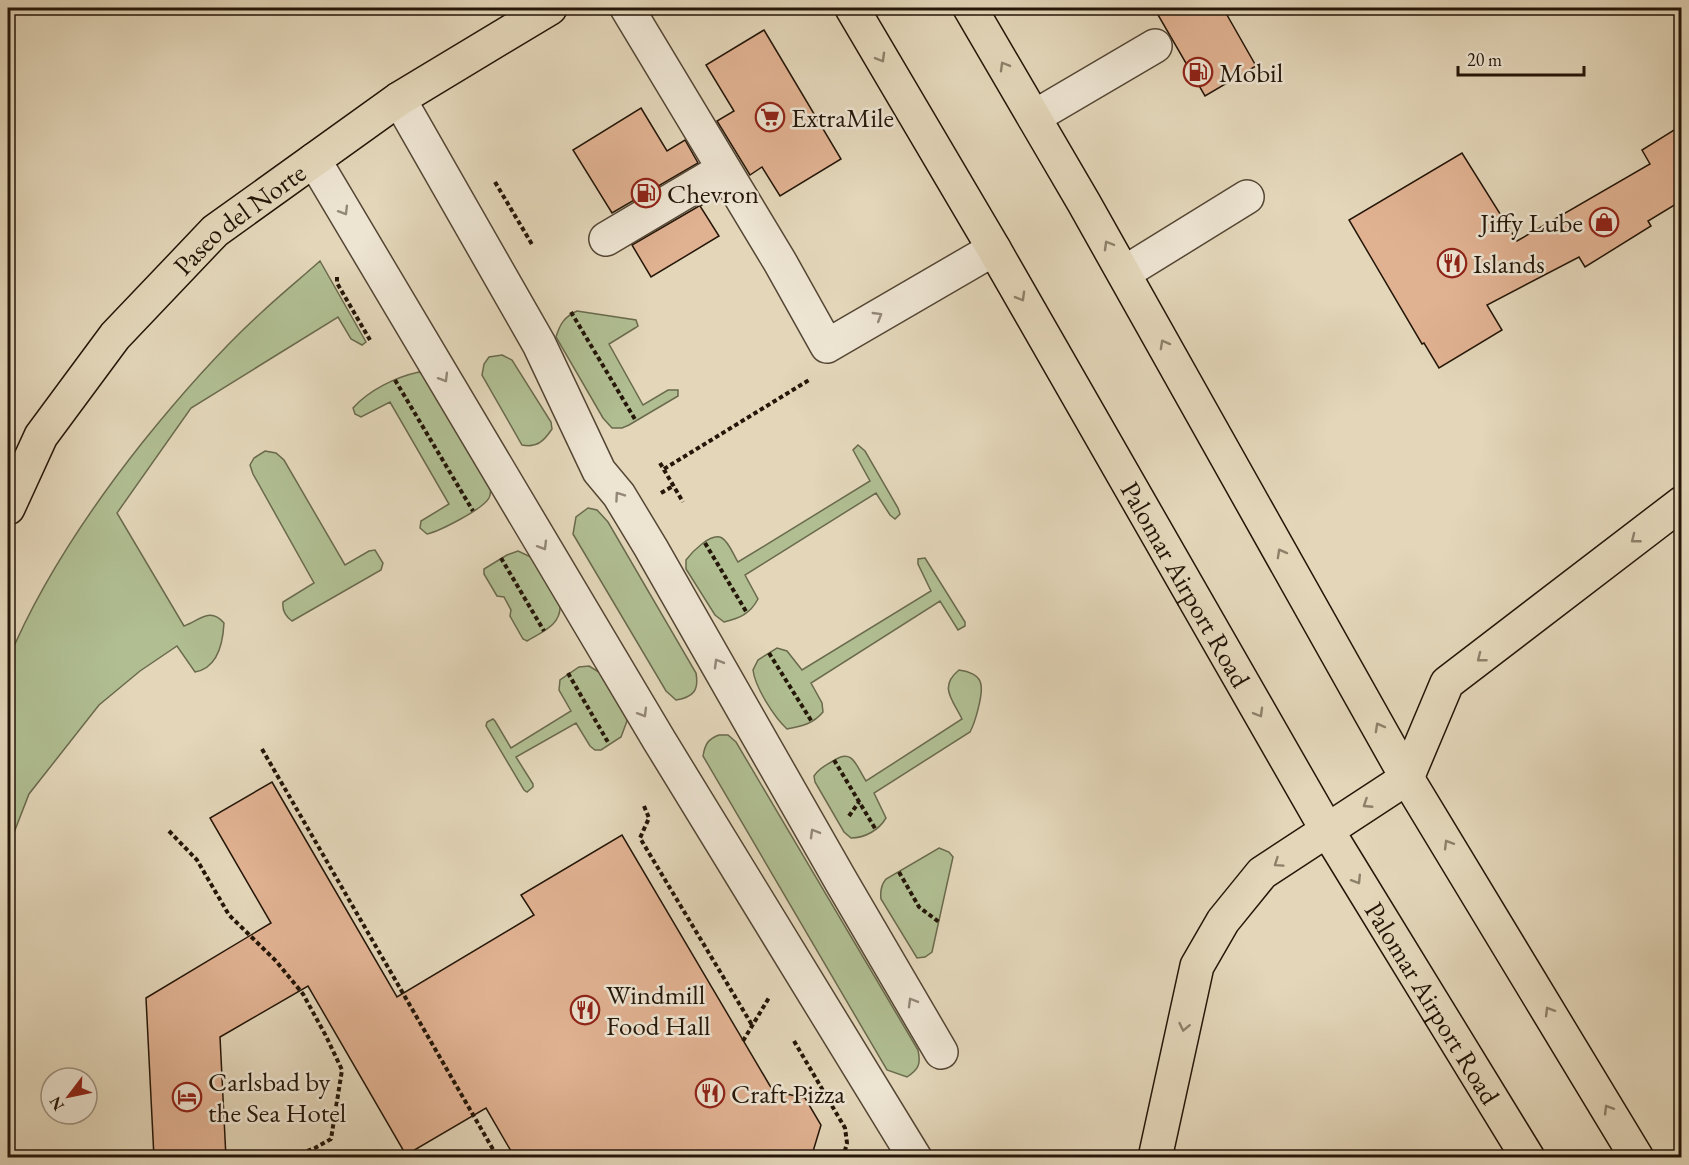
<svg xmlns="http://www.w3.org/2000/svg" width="1689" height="1165" font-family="'EB Garamond',serif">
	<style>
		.green { fill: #b0be92; stroke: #6a6a4d; stroke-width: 1.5 }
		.building { fill: #e1b292; stroke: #241608; stroke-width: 1.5 }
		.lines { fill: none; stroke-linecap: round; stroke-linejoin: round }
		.minor-casing { stroke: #544634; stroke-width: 36 }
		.major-casing { stroke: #241608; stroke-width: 36 }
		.highway-casing { stroke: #241608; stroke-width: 36 }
		.path { stroke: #241608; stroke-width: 4; stroke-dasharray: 4.5 3; stroke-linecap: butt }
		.minor { stroke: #ede4d2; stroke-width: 33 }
		.major { stroke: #e3d6b9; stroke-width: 33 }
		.highway { stroke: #e3d6b9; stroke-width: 33 }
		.oneway { stroke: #8d8069 }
		.oneway2 { stroke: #938777 }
		.labels { text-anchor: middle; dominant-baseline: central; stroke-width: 5; stroke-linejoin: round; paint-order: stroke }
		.poi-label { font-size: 27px; fill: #241608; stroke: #ede4d2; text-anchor: start }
		.street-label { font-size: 27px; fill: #241608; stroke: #ede4d2 }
	</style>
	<rect width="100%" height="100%" fill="#e3d6b9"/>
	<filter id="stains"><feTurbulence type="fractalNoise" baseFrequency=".00333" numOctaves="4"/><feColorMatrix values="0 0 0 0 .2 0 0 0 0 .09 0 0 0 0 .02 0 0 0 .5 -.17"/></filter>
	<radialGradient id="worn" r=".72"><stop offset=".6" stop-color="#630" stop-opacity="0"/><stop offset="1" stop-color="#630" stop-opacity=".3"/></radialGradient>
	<!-- green -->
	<path class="green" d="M320 261 366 342 362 345 351 339 338 317 191 408 117 513 184 626C200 620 210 607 224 623 223 643 218 668 195 672L177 646 140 671 99 705 29 794 8 848V660C41 581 89 510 142 443 179 397 218 352 262 312 281 294 301 278 320 261Z
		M577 311 636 320 638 326 635 328 609 344 643 405 668 390H678V396L629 425 622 428H612L603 418 556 337C560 324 564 317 577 311Z
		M502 355 512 360 551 422 552 429C544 441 537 448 522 445L482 375 484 364 489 357Z
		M419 372 429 378 488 479C490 486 492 492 489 498 483 509 440 531 427 534L420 528 421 521 449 504 390 402 361 417 355 414 353 408C369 390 396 377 419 372Z
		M858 445 865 451 898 508 900 514 895 519 890 515 876 493 745 575 758 599C750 614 740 618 724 622L715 615 686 569V560C692 552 711 532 722 538 729 542 734 556 738 562L870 481 853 450Z
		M265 451 276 453 284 460 345 565 369 551 375 550 383 563 381 570 292 621C285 616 282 610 283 602L314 583 253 474 250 465 254 458Z
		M588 508 597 510 608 522 696 673C699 690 694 697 676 700L666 691 573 534 576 517Z
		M518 551 533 558 560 604C562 625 542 632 527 641L523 639 510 616 511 610 504 597 497 596 484 574V569L507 555Z
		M925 558 965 622V626L958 630 940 601 811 683 822 703 823 712C813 724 802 726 787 729 774 717 755 687 753 670L758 660 777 648 787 651 802 670 931 591 918 564V559Z
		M589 666 602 674 625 713 627 721 621 737 601 750H595L590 746 576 723 516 757 533 784V787L527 792 524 790 486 726 487 722 493 719 495 721 511 748 571 711 559 690 560 680 579 667Z
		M959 670C968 671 980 675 981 685 983 695 975 723 970 732L874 793 886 818C879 830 865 838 851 838L844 832 815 782 814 776C819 768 825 766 833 761 853 747 856 766 866 781L962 719C953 700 938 687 959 670Z
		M719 735H728L736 742 918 1050C921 1064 919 1069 907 1077L887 1070 703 756C705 744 708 739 719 735Z
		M939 848 949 852 953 857 932 952 925 957 917 958 881 899C880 891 881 885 886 879Z"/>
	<!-- building -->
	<path class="building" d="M1154 8H1223L1256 66 1205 96Z
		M764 30 841 159 780 196 762 167 750 175 717 121 734 111 706 65Z
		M641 108 667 151 685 140 698 163 612 213 573 150Z
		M1682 125V214L1676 204 1648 221 1651 226 1585 267 1579 257 1487 305 1502 330 1439 368 1424 343 1422 344 1349 220 1462 153 1517 241 1650 164 1642 150Z
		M718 195 700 206 719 236 651 277 632 245Z
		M272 782 397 997 534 915 521 895 622 835 773 1091 805 1098 821 1125 811 1158H515L486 1108 406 1155 308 986 220 1037 226 1158H154L146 998 271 923 210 818Z"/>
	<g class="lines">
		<!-- minor casing -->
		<g class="minor-casing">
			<path id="minor" d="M627 8 780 262 827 346 994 249
				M399 99 539 344 599 471 619 495 651 548 841 881 941 1052
				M1034 117 1155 46
				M314 160 659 740 915 1158
				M606 239 724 169
				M1124 273 1247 197"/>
		</g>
		<!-- major casing -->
		<g class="major-casing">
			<g id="major">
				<path id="s1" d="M852 8 994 249 1327 830 1528 1158"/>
				<path d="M970 8 1084 203 1407 778 1637 1158"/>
				<path id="s2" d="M8 508 41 436 115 336 215 231 399 99 550 8"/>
			</g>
		</g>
		<!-- highway casing -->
		<g class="highway-casing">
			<path id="highway" d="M1155 1158 1197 966 1223 921 1262 873 1407 778 1447 683 1682 503"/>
		</g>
		<!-- path -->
		<path class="path" d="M495 182 533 246
			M337 277V283L370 340
			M571 312 636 421
			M395 380 473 511
			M660 463 683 502
			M664 469 809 380
			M661 493 673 486
			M705 543 747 613
			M501 558 544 631
			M769 653 812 722
			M568 673 609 744
			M262 749 498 1158
			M834 760 876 830
			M644 806 649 818 640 838 752 1025
			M849 816 859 802
			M169 831 197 860 229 915 276 961 303 994 326 1036 342 1070 331 1139 315 1148 289 1158
			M899 872 919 907 939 922
			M743 1041 770 996
			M794 1041 845 1128 847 1143 843 1158"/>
		<!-- minor -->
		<use href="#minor" class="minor"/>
		<!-- major -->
		<use href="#major" class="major"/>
		<!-- highway -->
		<use href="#highway" class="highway"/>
	</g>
	<!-- one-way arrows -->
	<defs><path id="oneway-chevron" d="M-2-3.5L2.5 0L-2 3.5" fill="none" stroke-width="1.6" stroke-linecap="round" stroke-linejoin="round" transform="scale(1.5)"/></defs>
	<g class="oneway">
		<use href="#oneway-chevron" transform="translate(881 58) rotate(60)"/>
		<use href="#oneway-chevron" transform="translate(1004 66) rotate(-120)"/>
		<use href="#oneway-chevron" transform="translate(1108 245) rotate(-120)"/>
		<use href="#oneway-chevron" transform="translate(1021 297) rotate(60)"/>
		<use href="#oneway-chevron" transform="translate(1164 344) rotate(-119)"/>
		<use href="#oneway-chevron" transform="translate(1635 539) rotate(142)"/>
		<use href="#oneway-chevron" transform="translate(1281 553) rotate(-119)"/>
		<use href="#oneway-chevron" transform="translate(1481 658) rotate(142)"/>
		<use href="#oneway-chevron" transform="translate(1259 713) rotate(60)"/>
		<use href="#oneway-chevron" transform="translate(1379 727) rotate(-119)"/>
		<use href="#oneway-chevron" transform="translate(1367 804) rotate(147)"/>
		<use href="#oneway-chevron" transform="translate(1448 844) rotate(-121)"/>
		<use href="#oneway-chevron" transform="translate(1278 863) rotate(146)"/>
		<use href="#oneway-chevron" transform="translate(1357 880) rotate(58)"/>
		<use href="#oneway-chevron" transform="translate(1549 1011) rotate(-121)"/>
		<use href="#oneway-chevron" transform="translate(1184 1027) rotate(102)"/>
		<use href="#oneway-chevron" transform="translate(1608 1109) rotate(-121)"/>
	</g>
	<g class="oneway2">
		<use href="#oneway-chevron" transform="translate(344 211) rotate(59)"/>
		<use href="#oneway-chevron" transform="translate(878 316) rotate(-31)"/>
		<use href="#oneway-chevron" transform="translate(444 378) rotate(59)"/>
		<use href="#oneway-chevron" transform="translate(619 496) rotate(-125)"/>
		<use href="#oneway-chevron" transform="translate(543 546) rotate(59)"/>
		<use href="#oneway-chevron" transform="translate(718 663) rotate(-120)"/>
		<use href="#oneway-chevron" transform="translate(643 713) rotate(59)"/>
		<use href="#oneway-chevron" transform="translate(814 833) rotate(-120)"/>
		<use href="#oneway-chevron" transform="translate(912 1002) rotate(-120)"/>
	</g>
	<!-- icons -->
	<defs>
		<g id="fuel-ring" transform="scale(1.5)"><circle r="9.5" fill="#ede4d2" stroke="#8f2418" stroke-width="1.5"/><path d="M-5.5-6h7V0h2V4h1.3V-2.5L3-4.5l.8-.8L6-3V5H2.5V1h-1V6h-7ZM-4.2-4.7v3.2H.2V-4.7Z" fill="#8f2418"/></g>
		<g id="supermarket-ring" transform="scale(1.5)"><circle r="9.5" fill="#ede4d2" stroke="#8f2418" stroke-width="1.5"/><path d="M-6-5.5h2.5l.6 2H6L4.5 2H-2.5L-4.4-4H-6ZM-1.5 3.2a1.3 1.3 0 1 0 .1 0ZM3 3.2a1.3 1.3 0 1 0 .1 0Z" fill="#8f2418"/></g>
		<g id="shop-ring" transform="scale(1.5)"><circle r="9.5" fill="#ede4d2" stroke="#8f2418" stroke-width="1.5"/><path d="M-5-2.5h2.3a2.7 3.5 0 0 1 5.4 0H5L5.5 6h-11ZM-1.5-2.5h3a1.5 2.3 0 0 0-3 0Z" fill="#8f2418"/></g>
		<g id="restaurant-ring" transform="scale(1.5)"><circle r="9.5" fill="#ede4d2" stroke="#8f2418" stroke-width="1.5"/><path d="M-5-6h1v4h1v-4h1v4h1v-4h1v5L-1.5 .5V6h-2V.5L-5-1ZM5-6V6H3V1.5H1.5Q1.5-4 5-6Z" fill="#8f2418"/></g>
		<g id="hotel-ring" transform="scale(1.5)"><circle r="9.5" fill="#ede4d2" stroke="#8f2418" stroke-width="1.5"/><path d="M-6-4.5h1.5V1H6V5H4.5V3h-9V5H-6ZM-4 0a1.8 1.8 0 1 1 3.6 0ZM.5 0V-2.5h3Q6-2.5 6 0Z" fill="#8f2418"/></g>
	</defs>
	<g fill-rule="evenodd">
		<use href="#fuel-ring" x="1198" y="72"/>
		<use href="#supermarket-ring" x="770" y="117"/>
		<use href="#fuel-ring" x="646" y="193"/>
		<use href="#shop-ring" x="1604" y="222"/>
		<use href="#restaurant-ring" x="1452" y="263"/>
		<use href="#restaurant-ring" x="585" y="1010"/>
		<use href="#restaurant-ring" x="710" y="1093"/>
		<use href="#hotel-ring" x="187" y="1097"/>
	</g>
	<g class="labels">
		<!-- poi labels -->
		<g class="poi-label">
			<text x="1219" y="72">Mobil</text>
			<text x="791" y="117">ExtraMile</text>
			<text x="667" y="193">Chevron</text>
			<text x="1583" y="222" text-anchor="end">Jiffy Lube</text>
			<text x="1473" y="263">Islands</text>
			<text x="606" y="994">Windmill<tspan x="606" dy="31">Food Hall</tspan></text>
			<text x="208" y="1081">Carlsbad by<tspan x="208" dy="31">the Sea Hotel</tspan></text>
			<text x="731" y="1093">Craft Pizza</text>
		</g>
		<!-- street labels -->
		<g class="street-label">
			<text stroke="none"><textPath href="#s2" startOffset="375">Paseo del Norte</textPath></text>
			<text stroke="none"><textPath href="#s1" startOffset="666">Palomar Airport Road</textPath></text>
			<text stroke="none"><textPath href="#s1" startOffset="1152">Palomar Airport Road</textPath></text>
		</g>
	</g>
	<!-- margin -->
	<rect width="1689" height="1165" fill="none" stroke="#e3d6b9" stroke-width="30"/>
	<rect x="9" y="9" width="1671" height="1147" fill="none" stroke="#241608" stroke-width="3"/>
	<rect x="15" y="15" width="1659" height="1135" fill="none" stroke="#241608" stroke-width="1.5"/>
	<!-- north arrow -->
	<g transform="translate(69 1096) rotate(238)"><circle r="28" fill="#ede4d2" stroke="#9d9281" stroke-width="1.5"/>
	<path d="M0-4.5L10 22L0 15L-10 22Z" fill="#8f2418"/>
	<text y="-9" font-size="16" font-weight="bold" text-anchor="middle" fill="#241608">N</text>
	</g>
	<!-- scale -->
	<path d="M1458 66v9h126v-9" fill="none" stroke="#241608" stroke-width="3"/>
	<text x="1467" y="66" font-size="18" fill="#241608" stroke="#ede4d2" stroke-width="4.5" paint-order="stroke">20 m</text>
	<rect width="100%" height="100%" filter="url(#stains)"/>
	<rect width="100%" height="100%" fill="url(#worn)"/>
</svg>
